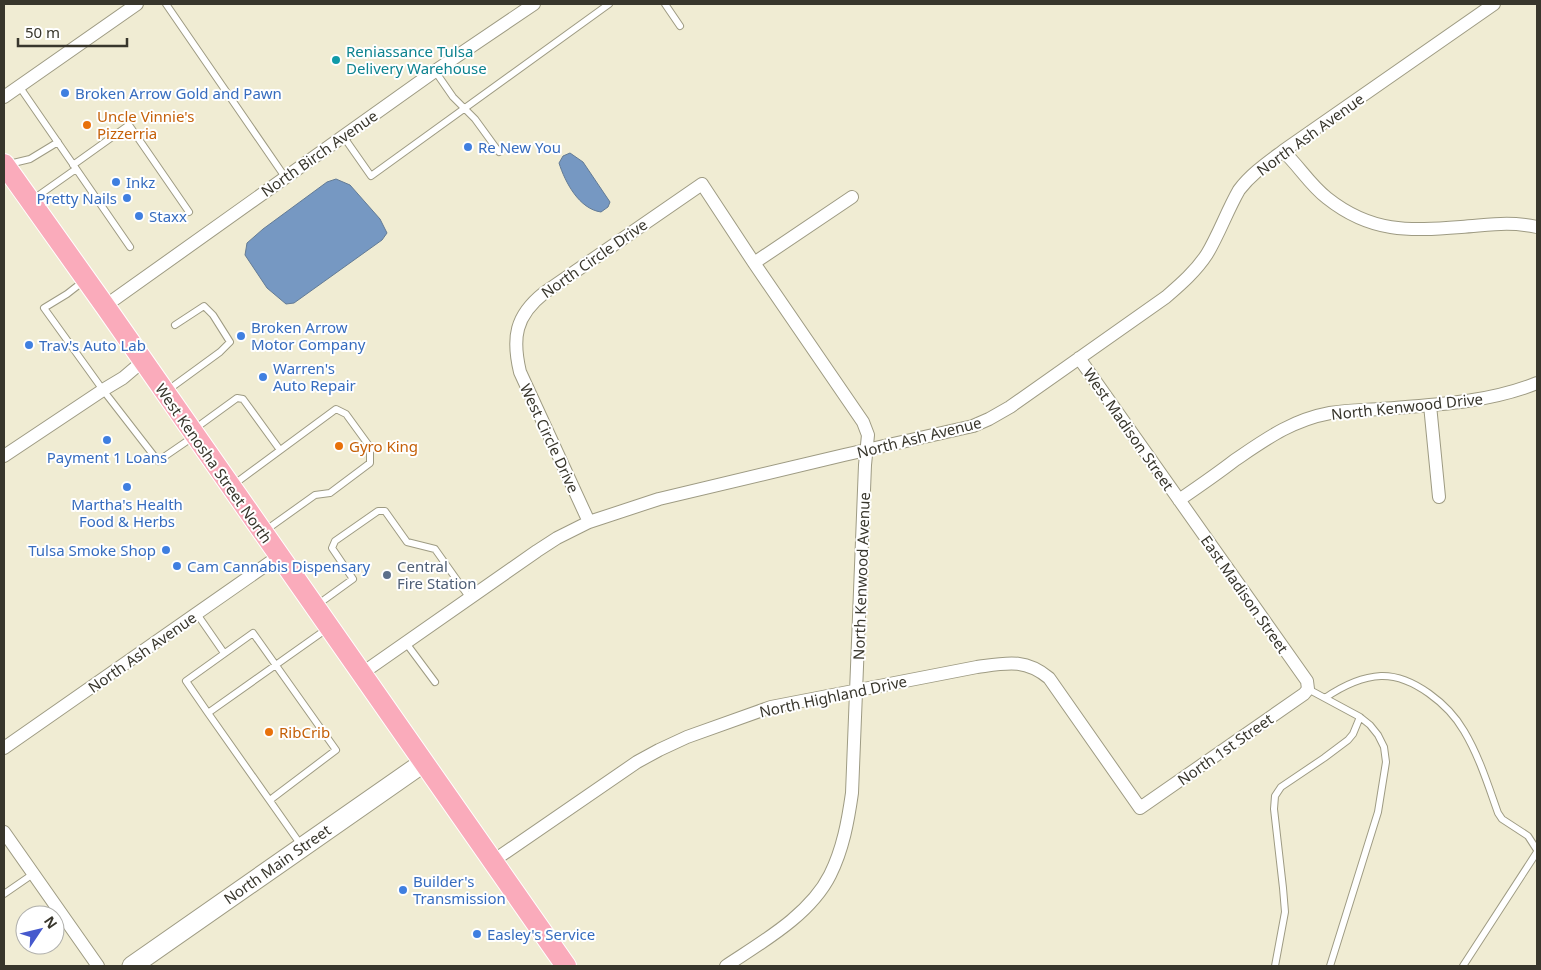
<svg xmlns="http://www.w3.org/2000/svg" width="1541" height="970" font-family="'Noto Sans',sans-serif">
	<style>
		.water { fill: #7698c2; stroke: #637b95 }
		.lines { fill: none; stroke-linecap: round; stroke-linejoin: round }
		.service-casing { stroke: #9e9b83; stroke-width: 8 }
		.minor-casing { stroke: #9e9b83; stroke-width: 14 }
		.secondary-casing { stroke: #9e9b83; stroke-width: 21 }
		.primary-casing { stroke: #fff; stroke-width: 22 }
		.service { stroke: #fff; stroke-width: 6 }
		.minor { stroke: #fff; stroke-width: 12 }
		.secondary { stroke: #fff; stroke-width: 19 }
		.primary { stroke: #faabbb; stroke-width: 20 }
		.culture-dot { fill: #0f9aa8; stroke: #fff; stroke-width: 2 }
		.shop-dot { fill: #3f7fe0; stroke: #fff; stroke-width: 2 }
		.food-dot { fill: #e8710a; stroke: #fff; stroke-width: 2 }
		.service-dot { fill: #5c6f8a; stroke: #fff; stroke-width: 2 }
		.labels { text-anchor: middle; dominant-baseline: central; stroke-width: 4; stroke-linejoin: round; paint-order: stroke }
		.culture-label { font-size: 15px; fill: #0d838f; stroke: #fff; text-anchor: start }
		.shop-label { font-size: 15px; fill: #366cbe; stroke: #fff; text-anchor: start }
		.food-label { font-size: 15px; fill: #c56008; stroke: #fff; text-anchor: start }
		.street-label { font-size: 15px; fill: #38362c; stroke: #fff }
		.service-label { font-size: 15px; fill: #4e5e75; stroke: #fff; text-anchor: start }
	</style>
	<rect width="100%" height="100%" fill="#f0ecd3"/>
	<!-- water -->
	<path class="water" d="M570 153 583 162 610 202 608 207 601 212C579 209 565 182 559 163L563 156Z
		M336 179 350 185 380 219 387 233 382 240 294 303 286 304 267 288 245 255 247 243 263 229 327 182Z"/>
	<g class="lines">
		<!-- service casing -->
		<g class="service-casing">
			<path id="service" d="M166 4 285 177
				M665 4 680 26
				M435 71 453 97 475 119 499 152
				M19 86 130 247
				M343 136 371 176 609 4
				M9 164 30 159 58 142
				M73 165 129 125 189 212
				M32 200 76 169
				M85 280 67 294 44 308 103 390 158 461 193 437
				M168 390 220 352 230 342 213 315 204 306 175 325
				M193 430 237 398 243 399 280 450
				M233 485 336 409 346 414 370 447V463L330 493 315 495 266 530
				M317 605 353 579 332 548 335 541 378 511H385L407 542 435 549 469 597
				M197 614 224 653
				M406 643 435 682
				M1308 689 1360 717 1370 725 1378 735 1384 747 1386 762 1378 812 1330 966
				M1325 698C1341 687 1360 677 1381 676 1413 675 1449 705 1464 731 1479 756 1488 785 1498 813L1502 819 1528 836 1537 850
				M208 713 186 681 253 633 336 750 270 800
				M301 845 208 713 328 628
				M4 894 33 874
				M1275 966 1285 912 1283 888 1274 809 1275 796 1281 787 1324 758 1348 740 1353 734 1360 717
				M1463 966 1537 852"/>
		</g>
		<!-- minor casing -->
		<g class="minor-casing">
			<path id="minor" d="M4 97 137 4
				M1283 151C1299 166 1310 185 1327 198 1371 233 1409 231 1461 227 1490 225 1508 221 1537 227
				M754 263 852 197
				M105 306 435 71 534 4
				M1430 405 1439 497
				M4 456 103 390 123 378 143 361
				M1179 500C1198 487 1217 474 1235 460 1266 439 1292 420 1330 413 1346 410 1363 410 1380 409 1432 405 1488 403 1537 383
				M589 522 520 372C512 338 515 316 544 293L702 184 754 263 863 422 868 435 865 465 852 793C848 821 843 849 830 875 810 915 762 942 726 966
				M361 674 537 551 557 538 589 522 659 499 844 455 973 426 989 419 1010 407 1166 297C1181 284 1196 271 1207 254 1219 234 1227 211 1239 190 1251 174 1267 163 1283 151L1494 4
				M4 748 279 556
				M4 832 98 966
				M493 861 637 762 659 750 687 737 771 707 977 667C1006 663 1025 658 1049 678L1140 808 1304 694 1308 689 1307 681 1079 358"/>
		</g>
		<!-- secondary casing -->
		<g class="secondary-casing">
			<path id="secondary" d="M132 966 423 763"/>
		</g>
		<!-- primary casing -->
		<g class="primary-casing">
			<path id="primary" d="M4 164 105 306 566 966"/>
		</g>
		<!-- service -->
		<use href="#service" class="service"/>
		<!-- minor -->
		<use href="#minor" class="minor"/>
		<!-- secondary -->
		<use href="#secondary" class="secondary"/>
		<!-- primary -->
		<use href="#primary" class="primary"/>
	</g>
	<!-- markers -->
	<circle class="culture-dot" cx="336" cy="60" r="5"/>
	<g class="shop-dot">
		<circle cx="65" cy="93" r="5"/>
		<circle cx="468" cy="147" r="5"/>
		<circle cx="116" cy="182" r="5"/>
		<circle cx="127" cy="198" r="5"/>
		<circle cx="139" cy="216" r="5"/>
		<circle cx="241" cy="336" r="5"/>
		<circle cx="29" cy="345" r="5"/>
		<circle cx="263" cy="377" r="5"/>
		<circle cx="107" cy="440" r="5"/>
		<circle cx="127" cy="487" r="5"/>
		<circle cx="166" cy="550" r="5"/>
		<circle cx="177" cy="566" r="5"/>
		<circle cx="403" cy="890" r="5"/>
		<circle cx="477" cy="934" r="5"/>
	</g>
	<g class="food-dot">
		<circle cx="87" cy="125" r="5"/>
		<circle cx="339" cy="446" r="5"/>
		<circle cx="269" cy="732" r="5"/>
	</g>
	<circle class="service-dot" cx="387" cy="575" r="5"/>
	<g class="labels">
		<!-- culture labels -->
		<g class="culture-label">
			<text x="346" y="51">Reniassance Tulsa<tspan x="346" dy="17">Delivery Warehouse</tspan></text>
		</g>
		<!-- shop labels -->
		<g class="shop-label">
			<text x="75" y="93">Broken Arrow Gold and Pawn</text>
			<text x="478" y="147">Re New You</text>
			<text x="126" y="182">Inkz</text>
			<text x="117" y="198" text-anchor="end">Pretty Nails</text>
			<text x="149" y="216">Staxx</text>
			<text x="251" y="327">Broken Arrow<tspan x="251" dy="17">Motor Company</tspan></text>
			<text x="39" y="345">Trav's Auto Lab</text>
			<text x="273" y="368">Warren's<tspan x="273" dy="17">Auto Repair</tspan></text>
			<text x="107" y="457" text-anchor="middle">Payment 1 Loans</text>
			<text x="127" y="504" text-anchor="middle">Martha's Health<tspan x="127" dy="17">Food &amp; Herbs</tspan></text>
			<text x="156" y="550" text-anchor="end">Tulsa Smoke Shop</text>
			<text x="187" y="566">Cam Cannabis Dispensary</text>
			<text x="413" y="881">Builder's<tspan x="413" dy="17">Transmission</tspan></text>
			<text x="487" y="934">Easley's Service</text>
		</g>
		<!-- food labels -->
		<g class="food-label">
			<text x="97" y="116">Uncle Vinnie's<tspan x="97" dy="17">Pizzerria</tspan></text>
			<text x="349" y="446">Gyro King</text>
			<text x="279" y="732">RibCrib</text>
		</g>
		<!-- street labels -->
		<g class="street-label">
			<text transform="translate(1310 134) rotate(-36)">North Ash Avenue</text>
			<text transform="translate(319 153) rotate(-35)">North Birch Avenue</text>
			<text transform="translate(594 258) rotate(-35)">North Circle Drive</text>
			<text transform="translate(1407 406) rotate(-6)">North Kenwood Drive</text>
			<text transform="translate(1129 429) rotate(55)">West Madison Street</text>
			<text transform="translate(919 437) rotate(-14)">North Ash Avenue</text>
			<text transform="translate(550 438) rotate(65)">West Circle Drive</text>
			<text transform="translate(214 463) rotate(55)">West Kenosha Street North</text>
			<text transform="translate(861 576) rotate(-88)">North Kenwood Avenue</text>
			<text transform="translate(1245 594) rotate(55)">East Madison Street</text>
			<text transform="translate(142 652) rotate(-35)">North Ash Avenue</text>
			<text transform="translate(833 696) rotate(-12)">North Highland Drive</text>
			<text transform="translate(1225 749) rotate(-35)">North 1st Street</text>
			<text transform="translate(277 864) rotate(-35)">North Main Street</text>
		</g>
		<!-- service labels -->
		<g class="service-label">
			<text x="397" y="566">Central<tspan x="397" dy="17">Fire Station</tspan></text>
		</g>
	</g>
	<!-- border -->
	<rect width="1541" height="970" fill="none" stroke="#38362c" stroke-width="10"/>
	<!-- north arrow -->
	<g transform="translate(40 930) rotate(55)"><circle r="24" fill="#ffffff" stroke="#afafab"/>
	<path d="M0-4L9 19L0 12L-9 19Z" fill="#4659cd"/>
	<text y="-8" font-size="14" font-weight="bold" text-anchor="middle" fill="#38362c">N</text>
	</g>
	<!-- scale -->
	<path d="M18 38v8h109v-8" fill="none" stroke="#38362c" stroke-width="2.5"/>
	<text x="25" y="38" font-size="15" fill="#38362c" stroke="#ffffff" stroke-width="4" paint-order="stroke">50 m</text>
</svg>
